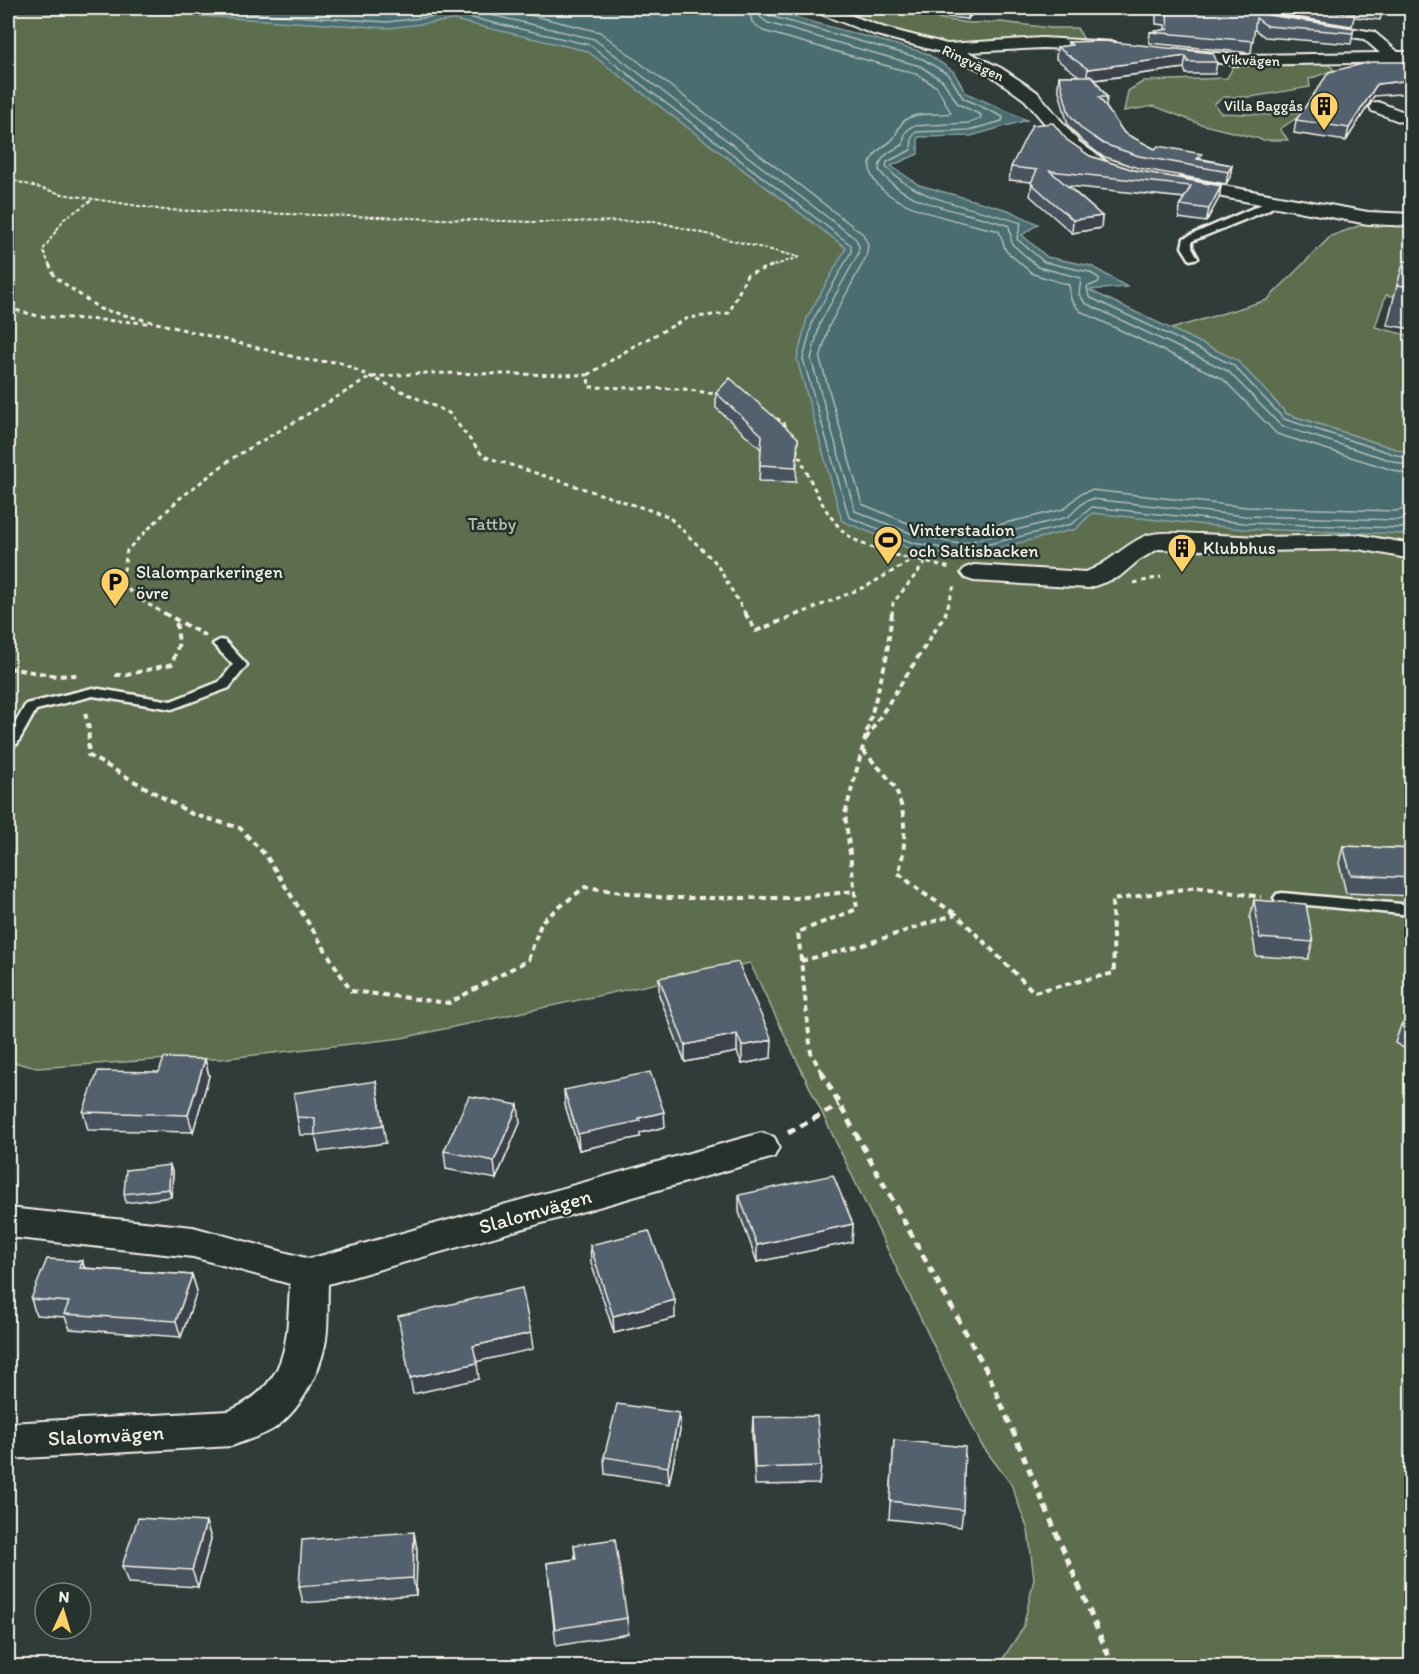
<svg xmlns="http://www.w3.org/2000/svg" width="1419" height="1674" font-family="Itim,sans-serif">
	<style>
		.green { fill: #5d6e50; stroke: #a8b09c; stroke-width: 1.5 }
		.water { fill: #496d6f; stroke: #8da29f; stroke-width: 1.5 }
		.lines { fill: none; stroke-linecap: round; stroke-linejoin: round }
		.shore { stroke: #b0bcb8; stroke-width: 1.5 }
		.lane-casing { stroke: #f4f1e8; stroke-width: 5 }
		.street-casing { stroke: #f4f1e8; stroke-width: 4 }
		.path-far3 { stroke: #f4f1e8; stroke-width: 2; stroke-dasharray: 4 2; stroke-linecap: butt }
		.path-far2 { stroke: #f4f1e8; stroke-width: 3; stroke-dasharray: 4.5 4; stroke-linecap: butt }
		.path-far1 { stroke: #f4f1e8; stroke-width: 4; stroke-dasharray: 6 4.5; stroke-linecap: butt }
		.path { stroke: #f4f1e8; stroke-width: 5; stroke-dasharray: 8 6; stroke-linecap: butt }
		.lane { fill: #26332d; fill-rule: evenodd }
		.street { fill: #26332d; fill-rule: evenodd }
		.wall { fill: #47535e; stroke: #f4f1e8; stroke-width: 1.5 }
		.shaded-wall { fill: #3a434c; stroke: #f4f1e8; stroke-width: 1.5 }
		.building { fill: #53606d; stroke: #f4f1e8; stroke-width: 1.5 }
		.labels { text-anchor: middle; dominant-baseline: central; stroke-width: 5; stroke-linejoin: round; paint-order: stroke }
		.far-street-label { font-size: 15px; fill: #f4f1e8; stroke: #26332d }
		.far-poi-label { font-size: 15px; fill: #f4f1e8; stroke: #26332d; text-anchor: end }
		.park-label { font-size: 18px; fill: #b8bdab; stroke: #26332d }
		.poi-label { font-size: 18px; fill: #f4f1e8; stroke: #26332d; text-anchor: start }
		.near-street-label { font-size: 21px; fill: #f4f1e8; stroke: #26332d }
	</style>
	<rect width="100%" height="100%" fill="#2f3c3a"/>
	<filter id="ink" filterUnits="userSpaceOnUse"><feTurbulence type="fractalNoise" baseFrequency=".0167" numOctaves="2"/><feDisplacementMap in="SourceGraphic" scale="12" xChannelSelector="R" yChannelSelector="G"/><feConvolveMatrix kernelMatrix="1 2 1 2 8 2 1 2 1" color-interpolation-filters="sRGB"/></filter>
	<g filter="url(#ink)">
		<!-- green -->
		<path class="green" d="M8 8H581L817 141 1406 532 1411 528V1666H998L1023 1628 1034 1579 1028 1530 1011 1484 981 1444 750 963 402 1038 220 1059H168L37 1068 8 1061Z
			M828 8H866L969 23 1001 22 1051 28H1077L1085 41 942 43 856 20Z
			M1235 63H1327L1334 70 1309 79 1310 87 1251 97H1224L1214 104 1221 113 1272 115 1307 111 1280 129 1288 140H1264L1200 124 1154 106 1124 111 1128 91 1144 81 1227 78Z
			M1369 222 1411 224V299L1386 295 1375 327 1411 336V454L1287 414 1236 360 1171 329 1267 300 1331 236Z"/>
		<!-- water -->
		<path class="water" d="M96 8H761L926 53 953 71 966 93 1027 120 971 136 918 137V154L891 166 919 185 1008 210 1038 224 1022 235 1047 257 1091 266 1127 287 1089 290 1237 360 1287 414 1411 454V528L1404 534 1244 529 1092 513 1076 529 961 557 911 549 842 521 797 359 807 318 846 248 587 51 454 20 388 28 138 12H98Z"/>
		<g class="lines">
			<!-- shore -->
			<path class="shore" d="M168 8 387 22 455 14 590 45 851 245V252L813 320 803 359 849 517 913 543 960 551 1072 524 1092 507 1245 523 1401 528 1412 524
				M284 8 387 14 444 8
				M461 8 594 39 856 239 859 246 858 254 820 323 811 359 855 511 915 535 960 544 1068 517 1084 502 1092 499 1245 516 1399 520 1412 516
				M501 8 600 32 863 234 868 245 866 257 829 326 820 359 862 504 917 527 960 534 1064 509 1080 494 1091 490 1246 507 1396 511 1412 507
				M749 8 752 22 763 31 916 74 937 87 951 113C936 116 913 110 902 123 895 132 898 137 887 144 878 150 869 158 870 169 875 208 968 223 999 231L1006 251 1033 274 1069 285 1071 300 1080 311 1223 379 1277 434 1412 476
				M758 8 760 17 768 23 920 66 943 81 958 104 981 115 980 119 969 123 912 126 905 133 903 145C891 151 880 155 879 170 908 209 967 210 1009 226L1012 244 1038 267 1081 278 1079 294 1085 303 1228 371 1281 426 1412 467
				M765 8 766 13 770 16 923 59 949 75 963 98 1003 117 1002 121 970 130 916 132 912 137 911 150 887 162 886 167C918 203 978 207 1021 223L1017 239 1044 262 1089 272 1099 278V282L1087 287 1089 297 1233 365 1284 419 1412 460"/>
			<!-- lane casing -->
			<g class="lane-casing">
				<path id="lane" d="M1276 198 1281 201 1279 203 1266 211 1192 241V247L1198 258 1190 260 1182 247 1184 238Z
					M220 640 225 641 247 665 229 688 172 709 93 696 36 710 17 744 8 745V736L26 704 93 688 171 701 219 682 233 665 213 644Z
					M1282 893 1412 905V915L1277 902 1274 898 1277 894Z"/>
			</g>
			<!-- street casing -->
			<g class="street-casing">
				<path id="street" d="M810 8H831L885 28 947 44 1042 38 1115 42 1117 45 1109 50 1042 48 968 52 1001 68 1037 92 1079 142 1111 165 1108 169H1096L1067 150 1025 100 989 74 941 52 873 34 813 11Z
					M1232 8H1252L1270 15 1374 32 1398 52H1412V62L1237 65 1168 57 1166 54 1168 51 1174 49 1237 55 1380 53 1364 39 1267 24 1235 11Z
					M1378 102 1412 115V126L1372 111 1370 107 1372 103Z
					M1180 178 1368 212 1412 214V226L1368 224 1174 188 1171 184 1174 180Z
					M1200 534 1259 537 1359 535 1412 544V559L1359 549 1259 551 1158 549 1139 560 1119 577 1089 588 974 581 965 578 961 573 965 568 974 565 1086 572C1108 564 1122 547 1143 537 1159 530 1183 534 1200 534Z
					M761 1133 774 1137 779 1147 774 1157 328 1284C327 1303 329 1326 325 1345 319 1373 302 1407 279 1425 267 1435 247 1440 232 1446L8 1459V1423L229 1411C290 1384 287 1341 290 1284L193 1257 8 1237V1208L193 1227 309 1259Z"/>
			</g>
			<!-- path-far3 -->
			<path class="path-far3" d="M8 179 62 194 164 210 534 222 654 221 799 257 773 266
				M50 266 43 250 64 219 92 200"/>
			<!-- path-far2 -->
			<path class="path-far2" d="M49 264 55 277 100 309 311 361 339 362 449 413 483 456 668 516 716 563 746 615
				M8 308 38 316 148 323
				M721 395 684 389 589 387 588 375 634 346 688 318 729 313 747 275 777 264
				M769 414 784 423 787 430
				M796 448C809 476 822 512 845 533 865 551 924 562 951 568
				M1134 583 1161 577
				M167 615 137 598 122 583 127 550 179 499 231 459 371 377 426 373 588 375
				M797 615 867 586 912 560
				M892 615 893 603 925 563
				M945 615 954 586"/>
			<!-- path-far1 -->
			<path class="path-far1" d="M164 613 206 636
				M745 613 756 631 800 613
				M8 668 57 676 77 675
				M115 675H126L172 664 179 643 176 620
				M85 713 89 729 88 755 192 814 240 828 267 857 351 991 449 1003 528 960 542 921 585 887 665 898H797L855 891
				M866 739 946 613
				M863 751C873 762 886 774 894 786 907 810 907 849 898 873L923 893 956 914
				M801 961 863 945 956 914 1034 992 1114 973 1112 900 1197 887 1261 897
				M822 1073 811 1053 798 932 857 909 845 814 886 660 892 613"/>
			<!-- path -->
			<path class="path" d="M821 1071 988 1373 1113 1666
				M788 1133 839 1105"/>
			<!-- lane -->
			<use href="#lane" class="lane"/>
			<!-- street -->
			<use href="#street" class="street"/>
		</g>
		<!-- wall -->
		<path class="wall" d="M932 8H1016L971 15 968 19 932 16Z
			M1156 8H1249L1268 15 1353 33 1351 44 1265 37 1254 29 1251 53 1149 43 1150 32 1165 30V25L1156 24Z
			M1257 8H1383L1380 20 1354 17 1352 26 1271 13Z
			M1104 41 1217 62 1215 74H1186L1184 68 1095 80 1107 97 1106 107 1124 133 1155 149 1232 165 1230 177 1226 184 1138 168 1102 156 1081 140 1068 125 1058 87 1059 76H1079L1056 59 1057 47 1068 46V42Z
			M1374 96 1346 141 1294 133 1296 120Z
			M1067 140 1090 156 1134 170 1221 186 1219 198 1206 222 1179 218 1180 205 1184 198 1068 186 1102 216 1101 228 1072 233 1030 196 1032 182 1009 180 1011 167Z
			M1412 262V329L1387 325 1397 285Z
			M716 393 798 438 796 482 759 481 761 449 716 408Z
			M1343 846 1412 849V896L1346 893 1339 863Z
			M1254 900 1313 942 1308 959 1256 956 1250 918Z
			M659 978 771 1058 742 1064 737 1052 685 1062 659 995Z
			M1412 1017V1053L1395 1043 1401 1025Z
			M205 1059 209 1076 193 1132 88 1130 83 1112 159 1072Z
			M376 1081 386 1143 319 1152 315 1135H300L297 1117Z
			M564 1090 665 1127 640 1133V1137L579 1150 565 1105Z
			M520 1123 496 1179 446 1169 444 1151Z
			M173 1174 171 1197 126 1203 124 1194Z
			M739 1195 853 1224 852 1242 757 1262 739 1212Z
			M590 1245 675 1318 614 1333 591 1263Z
			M82 1261 85 1268 192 1275 197 1291 181 1337 70 1329 65 1317 36 1315 31 1299Z
			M753 1417 821 1466 819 1484 755 1485 752 1435Z
			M680 1430 669 1484 605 1474 604 1457Z
			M894 1440 963 1510 961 1527 889 1519Z
			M206 1522 211 1539 198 1587 128 1583 122 1566Z
			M574 1545 627 1618 628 1634 556 1646 547 1563 575 1559Z
			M417 1549 416 1595 303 1603 299 1586Z"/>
		<!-- shaded-wall -->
		<path class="shaded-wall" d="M971 8H1016L971 15 968 19 969 10Z
			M1186 56 1184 68 1086 81 1088 69Z
			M1412 80V93L1374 96 1346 141 1349 128 1377 84Z
			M1232 165 1230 177 1226 184 1228 172Z
			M1221 186 1219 198 1206 222 1209 209Z
			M1102 216 1101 228 1072 233 1073 220Z
			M737 1034V1052L685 1062V1045Z
			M772 1040 771 1058 742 1064V1046Z
			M205 1059 209 1076 193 1132 188 1115Z
			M518 1105 520 1123 496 1179 494 1161Z
			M664 1112 665 1127 640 1133V1137L579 1150 578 1134 639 1118Z
			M170 1165 173 1174 171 1197 169 1189Z
			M853 1224 852 1242 757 1262V1245Z
			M82 1261 87 1277 80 1268Z
			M192 1275 197 1291 181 1337 176 1321Z
			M675 1300V1318L614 1333 613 1316Z
			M531 1333 533 1349 475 1362 473 1346Z
			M477 1363 479 1379 413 1394 410 1378Z
			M679 1413 680 1430 669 1484 668 1467Z
			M206 1522 211 1539 198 1587 192 1570Z
			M414 1532 417 1549 416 1595 413 1578Z"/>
		<!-- building -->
		<path class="building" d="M944 8H971L969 10Z
			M1157 8H1249L1268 15 1354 28 1353 33 1267 26 1256 18 1253 41 1150 32 1168 29 1167 13H1157Z
			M1308 8H1354V15Z
			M1104 41 1213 53 1217 62H1188L1186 56 1088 69 1057 47 1072 45 1068 42Z
			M1371 62H1412V80L1377 84 1349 128 1296 120 1329 72Z
			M1059 76H1092L1107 97H1099L1124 133 1155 149 1158 146 1202 154 1197 159 1232 165 1228 172 1139 156 1104 144 1082 129 1069 114Z
			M1053 123 1067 140 1090 156 1134 170 1221 186 1209 209 1180 205 1191 186 1050 171 1102 216 1073 220 1031 183 1037 170 1011 167 1032 125Z
			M1404 261 1412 262V287L1397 285Z
			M730 378 798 438 796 467 760 465 762 435 716 393Z
			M1343 846 1412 849V878L1351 875Z
			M1254 900 1306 904 1313 942 1260 938Z
			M738 962 772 1040 742 1046 737 1034 685 1045 659 978Z
			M1412 1017V1032L1401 1025Z
			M164 1058 205 1059 188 1115 83 1112 98 1071 159 1072Z
			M650 1072 664 1112 639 1118 640 1121 578 1134 564 1090Z
			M376 1081 383 1125 315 1135V1118L297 1117 294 1093Z
			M469 1096 518 1105 494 1161 444 1151Z
			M170 1165 169 1189 124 1194 126 1170Z
			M833 1175 853 1224 757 1245 739 1195Z
			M649 1231 675 1300 613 1316 590 1245Z
			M47 1259 82 1261 80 1268 192 1275 176 1321 64 1314 69 1302 31 1299Z
			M522 1288 531 1333 473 1346 477 1363 410 1378 398 1316Z
			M617 1404 679 1413 668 1467 604 1457Z
			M817 1416 821 1466 755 1468 753 1417Z
			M894 1440 965 1447 963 1510 890 1501Z
			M138 1518 206 1522 192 1570 122 1566Z
			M414 1532 413 1578 299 1586 302 1540Z
			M615 1539 627 1618 555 1629 547 1563 576 1559 574 1545Z"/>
	</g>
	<!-- icons -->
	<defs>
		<g id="building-pin" transform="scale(1.5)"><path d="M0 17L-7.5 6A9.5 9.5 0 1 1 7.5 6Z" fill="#ffd166" stroke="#26332d"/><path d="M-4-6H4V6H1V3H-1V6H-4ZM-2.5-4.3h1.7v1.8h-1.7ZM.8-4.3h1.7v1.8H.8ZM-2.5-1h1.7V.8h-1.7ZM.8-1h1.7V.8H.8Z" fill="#111"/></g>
		<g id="stadium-pin" transform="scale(1.5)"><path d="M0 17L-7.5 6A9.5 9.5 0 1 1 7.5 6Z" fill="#ffd166" stroke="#26332d"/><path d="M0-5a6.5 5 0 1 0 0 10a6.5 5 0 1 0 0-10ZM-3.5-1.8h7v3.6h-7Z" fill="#111"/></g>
		<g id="parking-pin" transform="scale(1.5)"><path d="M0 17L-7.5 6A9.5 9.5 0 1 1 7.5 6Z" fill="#ffd166" stroke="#26332d"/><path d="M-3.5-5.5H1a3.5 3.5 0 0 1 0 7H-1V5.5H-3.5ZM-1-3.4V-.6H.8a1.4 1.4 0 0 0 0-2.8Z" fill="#111"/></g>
	</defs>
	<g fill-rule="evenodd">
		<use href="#building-pin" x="1324" y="106"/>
		<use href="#stadium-pin" x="888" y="540"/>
		<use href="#building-pin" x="1182" y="548"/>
		<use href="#parking-pin" x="115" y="582"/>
	</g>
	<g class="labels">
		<!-- far-street labels -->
		<g class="far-street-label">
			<text transform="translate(1251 60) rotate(2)">Vikvägen</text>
			<text transform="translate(973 63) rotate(25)">Ringvägen</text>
		</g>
		<!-- far-poi labels -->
		<g class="far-poi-label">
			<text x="1303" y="106">Villa Baggås</text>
		</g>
		<!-- park labels -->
		<g class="park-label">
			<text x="492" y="524">Tattby</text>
		</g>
		<!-- poi labels -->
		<g class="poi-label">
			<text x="909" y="530">Vinterstadion<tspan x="909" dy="21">och Saltisbacken</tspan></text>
			<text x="1203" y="548">Klubbhus</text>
			<text x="136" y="572">Slalomparkeringen<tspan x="136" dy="21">övre</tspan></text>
		</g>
		<!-- near-street labels -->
		<g class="near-street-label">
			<text transform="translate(535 1211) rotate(-16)">Slalomvägen</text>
			<text transform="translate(106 1435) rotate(-3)">Slalomvägen</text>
		</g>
	</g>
	<!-- margin -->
	<rect width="1419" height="1674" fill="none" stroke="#26332d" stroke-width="30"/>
	<rect x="15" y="15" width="1389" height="1644" fill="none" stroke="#f4f1e8" stroke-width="2" filter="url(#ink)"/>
	<!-- north arrow -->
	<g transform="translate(63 1611) rotate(4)"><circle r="28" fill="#26332d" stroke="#787f78" stroke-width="1.5"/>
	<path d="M0-4.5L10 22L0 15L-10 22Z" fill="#ffd166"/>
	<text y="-9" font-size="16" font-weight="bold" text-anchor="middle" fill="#f4f1e8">N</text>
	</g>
</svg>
